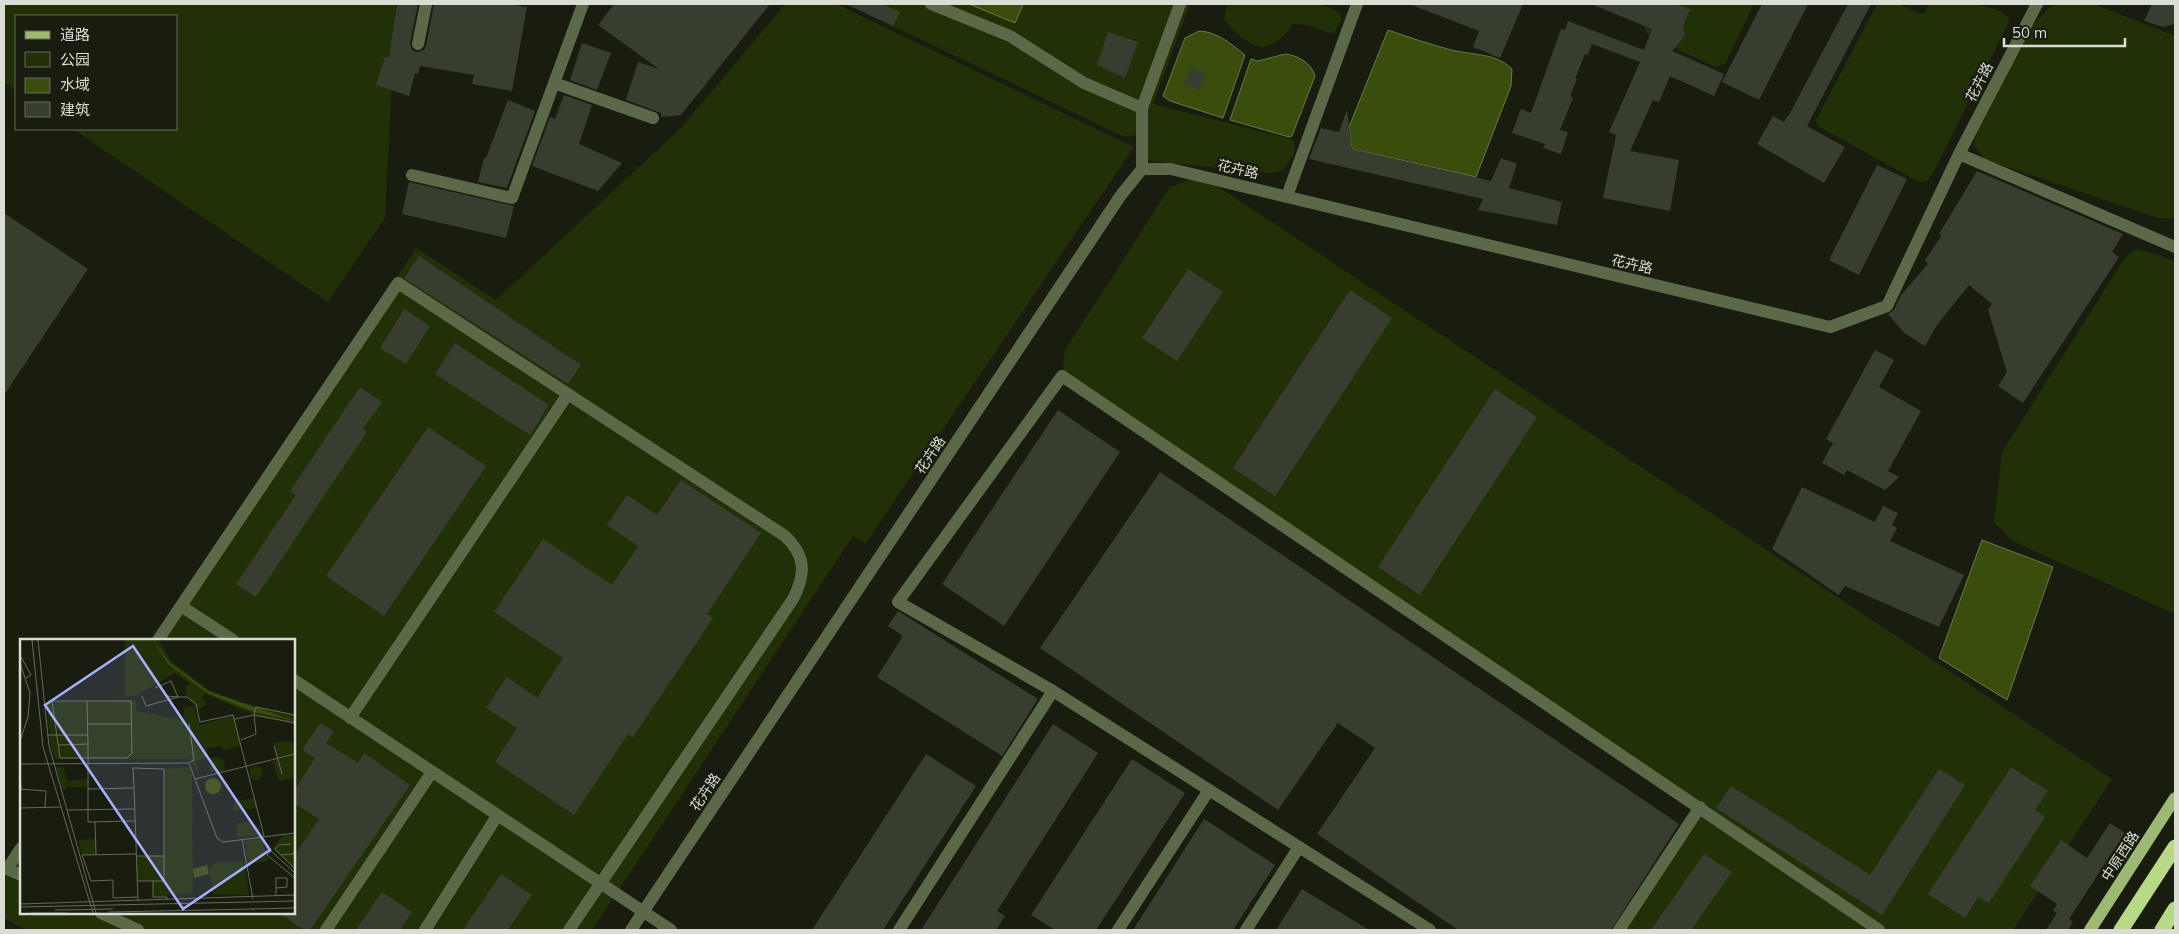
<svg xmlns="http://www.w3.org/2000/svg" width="2179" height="934" font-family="Mulish,'Noto Sans SC',sans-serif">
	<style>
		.green { fill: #223007 }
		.water { fill: #394e0c; stroke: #697948 }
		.building { fill: #383e2f }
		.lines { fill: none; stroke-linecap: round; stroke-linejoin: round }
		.minor { stroke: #5c6949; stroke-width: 12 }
		.major { stroke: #9eb974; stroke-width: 12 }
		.highway { stroke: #b8d985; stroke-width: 15 }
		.labels { text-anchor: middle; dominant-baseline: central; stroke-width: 5; stroke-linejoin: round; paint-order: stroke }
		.street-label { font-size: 14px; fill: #d9ddd4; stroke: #181d10 }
		.inset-road { fill: none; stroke: #656a5e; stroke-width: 1 }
		.view { fill: #a5b1fc; fill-opacity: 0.15; stroke: #a5b1fc; stroke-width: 2.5 }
		.inset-edge { fill: none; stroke: #d9ddd4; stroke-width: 2.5 }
	</style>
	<rect width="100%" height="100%" fill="#181d10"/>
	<!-- green -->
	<path class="green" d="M4 4H396L385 218 328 302 73 129H176V16H16V90L4 82Z
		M785 4H836L1134 147 866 543 853 536 592 930H26L4 918V875L21 848V913H294V640H160L416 248 496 300 682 127Z
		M847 4H1190L1153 104 1291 139 1295 143 1294 154 1282 171 1269 173 1150 161 1142 152V132L1131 137 1120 135Z
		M1227 4H1317L1331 8 1341 14 1340 23 1333 34 1307 25 1293 24C1268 60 1248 49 1224 19Z
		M1651 4H1754L1725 64 1715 67 1648 35C1641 23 1645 16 1651 4Z
		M1877 4H1899L1920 14 1925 12 1929 4C1952 4 1998 0 2010 20L1934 171 1927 181 1919 182 1818 126 1816 120Z
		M2056 4H2094L2175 36V219L2158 218 1984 159 1974 145 1976 135 2030 28 2049 8Z
		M1202 176 2112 779 2013 930H1619L1700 808 1062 376 1065 350 1170 187Z
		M2136 249 2159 255 2175 262V614L2012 541 1994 522 2002 452 2124 259Z"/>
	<!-- water -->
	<path class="water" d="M969 4H1023L1015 23Z
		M1388 30C1408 37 1429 44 1451 50 1472 55 1496 53 1512 69L1511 86 1476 177 1352 149 1349 127Z
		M1199 31C1218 32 1231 44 1245 55L1223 118 1170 101 1163 96 1185 38Z
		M1285 54C1297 55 1312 63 1315 76L1292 136 1289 137 1230 120 1251 59 1258 61Z
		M1982 540 2053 567 2007 700 1939 658Z"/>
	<!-- building -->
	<path class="building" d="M397 4H418L410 43 412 50 417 52 424 50 426 46 434 4H507L527 7 512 91 472 84 474 75 420 66 418 74 415 73 409 96 376 85 385 57 389 58Z
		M614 4H770L681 115 661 117V113L626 100 638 62 659 69 598 25Z
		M846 4H882L900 12 893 26Z
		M1409 4H1523L1500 58 1473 47 1479 31Z
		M1591 4H1676L1690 9 1683 26 1685 34 1684 37 1672 51 1724 74 1714 96 1670 76 1659 102 1653 100 1630 151 1679 160 1670 211 1603 198 1616 135 1609 132 1640 62 1592 44 1588 55 1585 54 1575 79H1577L1570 96 1573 98 1560 130 1568 132 1561 154 1543 148 1545 144 1512 133 1521 109 1531 113 1561 29 1565 30 1568 21 1644 50 1652 29Z
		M1762 4H1808L1759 100 1722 82Z
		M1848 4H1871L1807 126 1845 147 1824 183 1757 144 1773 116 1784 122 1788 115H1789Z
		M2152 4H2175V24L2163 27 2144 21Z
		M1108 32 1138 42 1125 78 1097 65Z
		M582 43 611 53 597 90 570 80Z
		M1191 68 1205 74 1199 90 1184 84Z
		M564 95 592 105 579 144 622 163 598 191 532 166 550 117 555 119Z
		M508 100 535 111 507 188 478 182 484 158H486Z
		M1347 110 1352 149 1491 181 1501 158 1517 164 1509 188 1562 202 1557 225 1478 210 1483 199 1309 159 1321 128 1339 132Z
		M1877 165 1907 179 1859 275 1829 260Z
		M1977 171 2123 234 2112 252 2119 257 2023 403 1998 386 2007 372 1988 310 1992 304 1969 285 1937 325 1925 346 1904 333 1888 314 1894 310 1901 295 1928 264 1925 260 1942 235 1939 234Z
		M409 182 514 206 506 238 402 214Z
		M4 213 88 269 4 395Z
		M419 256 581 365 568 384 404 278Z
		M1188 269 1223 292 1177 361 1142 338Z
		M1350 290 1392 318 1275 496 1233 468Z
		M404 309 430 326 406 364 380 348Z
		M455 343 549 405 530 435 435 374Z
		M1875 350 1894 360 1879 387 1921 411 1888 471 1899 477 1885 490 1847 470 1844 475 1822 463 1833 443 1826 439Z
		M360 387 382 402 363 429 367 432 256 597 236 584 296 495 290 491Z
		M1495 389 1537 417 1420 595 1378 567Z
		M1058 410 1120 452 1004 626 942 584Z
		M428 427 486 466 384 616 326 576Z
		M1160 472 1679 824 1611 930H1458L1317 834 1375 748 1338 723 1278 810 1040 648Z
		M681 480 761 533 707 614 713 618 633 737 628 734 574 815 495 762 517 728 486 708 507 677 537 698 563 658 494 612 543 539 612 585 638 546 607 525 627 495 657 515Z
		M1802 487 1875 522 1883 506 1898 513 1892 525 1897 528 1890 541 1964 575 1939 627 1845 586 1839 595 1772 549Z
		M898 611 1038 699 1002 756 877 677 903 636 888 626Z
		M320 723 334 731 326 743 358 763 364 753 410 785 310 930H304L279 913H294V856L319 819 294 803V791L315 758 302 750Z
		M1053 724 1098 753 997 911 1005 916 996 930H921Z
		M926 754 976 786 883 930H812Z
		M1132 759 1185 793 1096 930H1055L1031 915Z
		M2011 767 2048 791 2035 810 2045 817 1989 903 1978 897 1965 918 1928 894Z
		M1939 769 1965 785 1882 915 1716 808 1731 786 1870 875Z
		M1204 819 1275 865 1233 930H1133Z
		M2110 823 2125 833 2069 919 2073 922 2068 930H2046L2057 913 2053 911 2057 904 2030 886 2061 840 2087 858Z
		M1704 854 1732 872 1691 930H1651Z
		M501 874 532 895 508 930H463Z
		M1302 889 1369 930H1276Z
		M382 892 412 912 400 930H356Z"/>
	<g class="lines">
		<!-- minor -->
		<path class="minor" d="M931 4 1010 36 1084 83 1142 108V169
			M418 44 426 4
			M554 83 653 118
			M1142 108 1180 4
			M1959 154 2175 247
			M412 175 512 198 583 4
			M1287 196 1357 4
			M181 606 233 640
			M158 640 398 283 785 536C806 556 806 574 793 599L569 930
			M294 680 671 930
			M1053 691 898 602 1062 376 1879 930
			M350 718 568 394
			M21 848 7 869 21 875
			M101 913 138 930
			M326 930 432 772
			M425 930 497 816
			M631 930 1121 195 1142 169H1171L1830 327 1887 306 1959 154 2037 4
			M899 930 1053 691 1430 930
			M1118 930 1209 790
			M1246 930 1299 847
			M1619 930 1700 807"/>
		<!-- major -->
		<path class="major" d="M2090 930 2175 798"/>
		<!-- highway -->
		<path class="highway" d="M2121 930 2175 847
			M2162 930 2175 909"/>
	</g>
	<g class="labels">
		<!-- street labels -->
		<g class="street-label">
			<text transform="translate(1979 82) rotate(-63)">花卉路</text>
			<text transform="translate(1238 169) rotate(13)">花卉路</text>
			<text transform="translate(1632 264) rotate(13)">花卉路</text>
			<text transform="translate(930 455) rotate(-56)">花卉路</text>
			<text transform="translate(705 792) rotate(-56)">花卉路</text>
			<text transform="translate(2120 856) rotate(-57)">中原西路</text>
		</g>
	</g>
	<!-- overview -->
	<g transform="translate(20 639)">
		<rect width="275" height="275" fill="#181d10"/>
		<path d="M105 1H139L151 22 189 51 220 63 275 76V84L234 76 185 55 183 60 187 66 178 70 166 56V47L170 45 155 34 116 57H105ZM116 61V72L164 81V69L174 67 180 86 213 77 221 107 204 111 200 107 187 110 188 118 176 122 180 138 170 120H36L31 111 27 63ZM264 102 273 103 275 139 259 142 253 122 273 117 258 119 253 104ZM189 126a8 8 0 1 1 16 0a8 8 0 1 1-16 0ZM229 134a7 7 0 1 1 14 0a7 7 0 1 1-14 0ZM39 127 44 129 47 142 67 140V148H48V144L47 149 42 151 36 129ZM169 128 172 131 173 254 133 258V242H117L116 217H144V130ZM234 159 237 169 214 172V162ZM231 183 232 188 240 187 238 196 217 199 216 184ZM263 196H275V230L252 209ZM75 200 76 215 62 216 58 201ZM242 200 248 222 229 225 224 201ZM197 223H224L229 256 193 255 189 229Z" fill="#223007"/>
		<path d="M133 1 150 24 188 52 275 82 234 73 187 54 148 25ZM185 147a8 8 0 1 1 16 0a8 8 0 1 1-16 0ZM187 226 189 235 174 239 173 230Z" fill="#394e0c"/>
		<path class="inset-road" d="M12 1 23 108 73 274M18 1 29 107 76 274M0 16 11 36 6 39M0 24 10 54 8 78 0 102M135 49 151 42 158 58H167L176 65 180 83 213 76 244 197M144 52 146 57 158 58M122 57 126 67 158 58M67 62H32L40 119H107L112 114 111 62H67L68 105V150M215 80 234 76 275 84M67 85H111M28 96H68M221 101 236 95 234 76 236 68 275 76M38 106 68 105M254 107 262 135M169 124 174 121 169 84M0 125 169 124 197 199 203 203 275 194M0 130 1 150 26 152 25 168M175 140 275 115M114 149 113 129 144 130V242H133V258H147V261M0 169 41 168M47 171 115 170M115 182 68 183V150L114 149 118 262M75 183 76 215M222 200 233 260M271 205 259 206 255 210 275 230M116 215 62 216 71 242 93 241V259L117 258M261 216 273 215 275 211M116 217H144M275 234 251 212 247 216 275 239M117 242H133M256 257V239H267V248L256 249M0 265 275 256M0 268 275 262M232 270 275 269M35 271 93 270M89 273 234 270M11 274H46"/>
		<path class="view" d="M113 7 250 211 163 270 25 66Z"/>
		<rect width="275" height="275" class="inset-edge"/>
	</g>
	<!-- border -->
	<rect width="2179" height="934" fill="none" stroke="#d9ddd4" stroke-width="10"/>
	<!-- legend -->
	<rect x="15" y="15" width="162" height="115" fill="#181d10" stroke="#656a5e"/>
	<rect x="25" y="31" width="25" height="8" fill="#9eb974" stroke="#656a5e"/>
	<text x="60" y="40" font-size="15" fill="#d9ddd4">道路</text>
	<rect x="25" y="52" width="25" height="15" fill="#223007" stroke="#656a5e"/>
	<text x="60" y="65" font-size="15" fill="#d9ddd4">公园</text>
	<rect x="25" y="78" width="25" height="15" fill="#394e0c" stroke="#656a5e"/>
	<text x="60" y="90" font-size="15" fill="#d9ddd4">水域</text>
	<rect x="25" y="102" width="25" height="15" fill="#383e2f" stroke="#656a5e"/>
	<text x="60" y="115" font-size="15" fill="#d9ddd4">建筑</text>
	<!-- scale -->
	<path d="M2004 38v8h121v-8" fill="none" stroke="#d9ddd4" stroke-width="2.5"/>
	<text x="2012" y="38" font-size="15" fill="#d9ddd4" stroke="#181d10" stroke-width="4" paint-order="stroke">50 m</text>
</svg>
